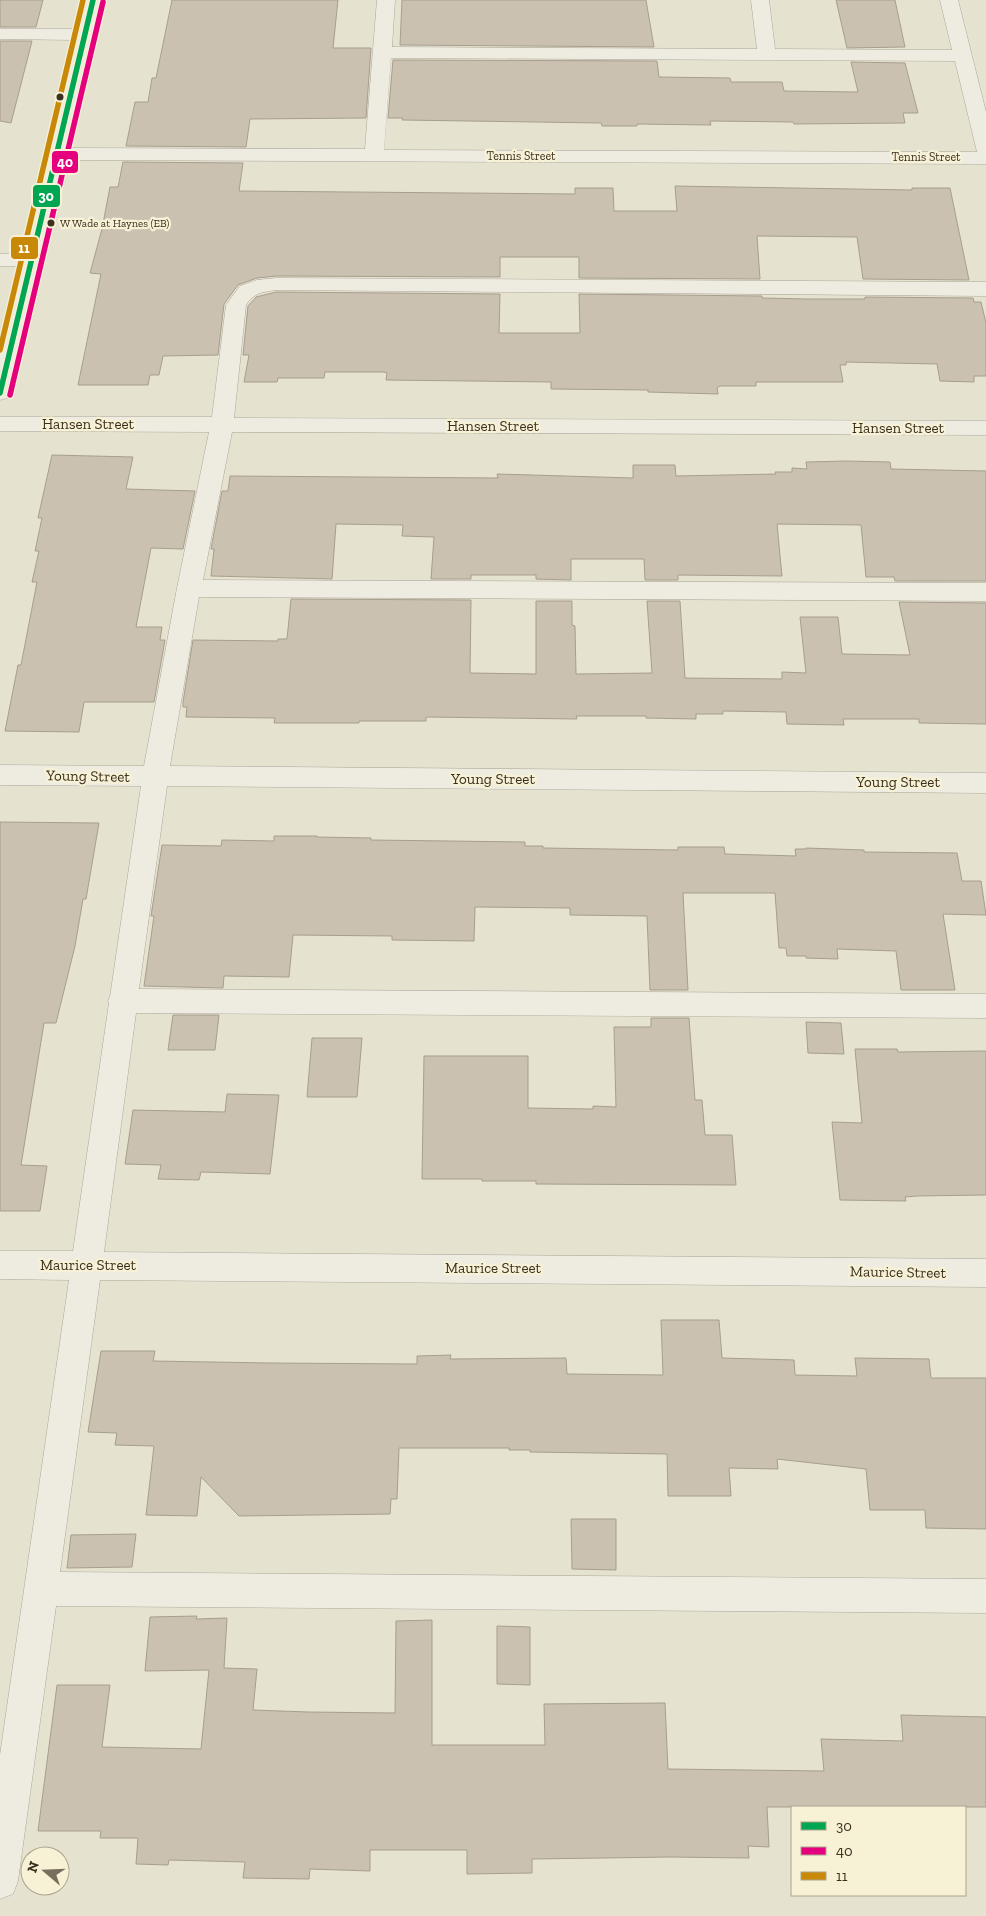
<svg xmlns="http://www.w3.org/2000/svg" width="986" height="1916" font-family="'Zilla Slab',serif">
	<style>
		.building { fill: #cac1b0; stroke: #a79e8e }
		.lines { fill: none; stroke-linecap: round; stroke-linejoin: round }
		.minor-casing { stroke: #aca798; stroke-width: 1 }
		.minor { fill: #eeece1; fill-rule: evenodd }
		.bus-1-casing { stroke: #f7f1d6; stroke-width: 8 }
		.bus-2-casing { stroke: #f7f1d6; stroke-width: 8 }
		.bus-3-casing { stroke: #f7f1d6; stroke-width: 8 }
		.bus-1 { stroke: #00a651; stroke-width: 5.5 }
		.bus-2 { stroke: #e5007d; stroke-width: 5.5 }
		.bus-3 { stroke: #c88808; stroke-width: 5.5 }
		.bus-dot { fill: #3c301f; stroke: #f7f1d6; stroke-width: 2 }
		.labels { text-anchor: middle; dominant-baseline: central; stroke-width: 4.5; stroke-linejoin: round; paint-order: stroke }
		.far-bus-label { font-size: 11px; fill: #3c301f; stroke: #f7f1d6; text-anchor: start }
		.far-street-label { font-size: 12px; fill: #3c301f; stroke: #f7f1d6 }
		.street-label { font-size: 15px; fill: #3c301f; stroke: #f7f1d6 }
		.line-badge { stroke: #f7f1d6; stroke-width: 2 }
		.badge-label { font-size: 14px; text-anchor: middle; font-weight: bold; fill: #fff }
	</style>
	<rect width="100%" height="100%" fill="#e6e2d0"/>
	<!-- building -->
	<path class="building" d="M0 0H43L36 27H0Z
		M172 0H338L333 48H371L366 118 250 119 246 147 126 146 135 102H148L152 78H156Z
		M402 0H646L654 47 400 45Z
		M836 0H895L905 47 847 48Z
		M0 41H32L11 123 0 121Z
		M393 60 657 61 659 77 730 78 731 82H782L784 91 858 92 851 62 905 63 918 113H903L905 123 794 124 793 122 710 121 711 125 637 124V126H602L601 123 402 120 403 118H388Z
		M123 162 243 163 239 191 575 194V188H613L614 211H677L675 186 912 190V188H950L969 280 863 279 857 237 757 236 760 279 579 278V257H500V277L276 276 257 278 238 285 224 304 218 355 163 356 159 375H150L148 385H78L101 274 90 273 102 229 110 187H118Z
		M276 292 500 294 499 333H580L579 294 762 296V298L807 299H865V297L973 298 974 302H981L986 323V376H974V382L940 381 937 364 846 362V365H840L843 382H756V386H720L717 388 718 394 648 392V390L551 389V382L386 380 387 373 384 372H325L324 378H278L277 382H244L249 355H243L248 306 256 297Z
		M52 455 133 457 126 489 195 491 183 549 151 548 136 627H162L160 640H165L154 702H84L79 732 5 731 18 665H21L37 582H32L39 551H35L42 518H38Z
		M846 461 890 462 891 469 986 471V581H895L894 577H866L861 525 777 524 782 576 678 575V580H645L644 559H571V580L536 579V575H471V579H431L434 537 402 536 403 525 336 524 332 579 211 576 214 549H211L222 491H228L230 476 498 478 497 474 633 478V465H675L676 476 776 474 775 472H792V468L807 469 806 462Z
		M291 599 471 600 470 673 536 674V601H572V625L575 626 576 674 652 673 647 601H680L685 678 782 679V672L806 673 800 617H838L842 654 910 655 899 602 986 603V724L919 723V719H843L844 725 787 724 786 712 723 711V714H696V719L646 718V716H576L577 719 426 717V721H359V723H274L275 718 186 717 187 707H183V702L193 640 278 641V639H287Z
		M0 822 99 823 86 899H83L75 946 56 1023H44L21 1165 47 1166 40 1211H0Z
		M274 836H317V837L371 838V840L525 842V846H543V848L678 850V847H724L725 854 796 856 795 849H806V848L864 850V852L957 853 962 881H981L986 915 943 914 955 990H901L896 951 837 949 838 959 806 958V956H787L786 948H779L775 893H683L688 990H650L647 916 570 915V908L475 907 474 941 392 940V936L293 935 289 977 224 976 223 988 144 986 154 916H151L162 845 221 846 222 840 274 841Z
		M173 1015H219L215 1050H168Z
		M651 1018H689L695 1100H702L705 1135H732L736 1185 536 1184V1181H482V1179H422L424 1056H528V1108L593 1109V1106L616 1107 614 1027H651Z
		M806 1022 841 1023 844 1054 808 1053Z
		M312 1038H362L357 1097H307Z
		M855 1049H897L898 1052 986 1051V1195L917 1196 905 1197 906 1201 840 1200 832 1122 862 1123Z
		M227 1094 279 1095 270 1174 201 1172 199 1180 158 1179 161 1165 125 1164 133 1110 225 1112Z
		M661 1320H719L722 1358 794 1360 795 1375 857 1376 855 1358 929 1359 931 1378H986V1529L926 1528 925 1510H870L866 1469 777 1459 778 1469 729 1468 731 1496H668L667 1454 530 1452V1450H509V1448H399L397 1499H391L390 1514 239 1516 201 1477 197 1516 146 1515 154 1446 115 1445 117 1433 88 1432 101 1351H155L153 1361 270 1363 417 1364V1356L451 1355 450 1359 566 1358 567 1374 663 1375Z
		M571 1519H616V1570L572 1569Z
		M136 1534 132 1567 67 1568 71 1535Z
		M197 1616 196 1619 227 1618 224 1668 257 1669 253 1710 308 1712 395 1713 396 1621 432 1620V1745H545L544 1704 665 1703 668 1769 824 1771 821 1739 903 1741 901 1715 986 1717V1807H767L769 1847 748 1846 749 1858 671 1857 532 1859V1873L467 1874V1850H370V1871L310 1869 309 1879 243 1878 245 1862 169 1860 168 1865 136 1864 138 1838H100L101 1831H38L57 1685H110L102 1747 201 1749 209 1670 145 1671 150 1617Z
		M497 1626 530 1627V1685L497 1684Z"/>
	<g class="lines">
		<!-- minor casing -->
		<g class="minor-casing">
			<path id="minor" d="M84 0H102L68 148 365 149 377 0H395L392 47 757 49 751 0H769L775 49 952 50 940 0H958L986 112V164L65 160 11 393 8 398 0 400V348L20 266H0V254H23L74 40 0 39V29H77ZM391 58 955 61 977 152 384 150Z
				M276 278 986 282V296L276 290C263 292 253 293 246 305L234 418 986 421V435L232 432 203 580 986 583V601L199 597 170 766 986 773V793L167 786 139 989 986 994V1018L136 1013 104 1252 986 1259V1287L100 1280 60 1572 986 1579V1613L56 1606 18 1881 13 1894 0 1899V1755L69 1280 0 1279V1251H73L109 1003 108 1001 110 997 141 786 0 785V765L144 766 177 588 209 432 0 431V417H212L226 305 240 286 257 280Z"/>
		</g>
		<!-- minor -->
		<use href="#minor" class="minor"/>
		<!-- bus-1 casing -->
		<g class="bus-1-casing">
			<path id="bus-1" d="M0 393 93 0"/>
		</g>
		<!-- bus-2 casing -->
		<g class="bus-2-casing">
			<path id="bus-2" d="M10 395 103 2"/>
		</g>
		<!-- bus-3 casing -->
		<g class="bus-3-casing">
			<path id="bus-3" d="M0 350 83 0"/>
		</g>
		<!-- bus-1 -->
		<use href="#bus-1" class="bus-1"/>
		<!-- bus-2 -->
		<use href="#bus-2" class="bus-2"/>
		<!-- bus-3 -->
		<use href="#bus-3" class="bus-3"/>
	</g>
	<!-- markers -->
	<g class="bus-dot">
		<circle cx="60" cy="97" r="4.5"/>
		<circle cx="51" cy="223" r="4.5"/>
	</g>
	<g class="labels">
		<!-- far-bus labels -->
		<g class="far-bus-label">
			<text x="60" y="223">W Wade at Haynes (EB)</text>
		</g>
		<!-- far-street labels -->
		<g class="far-street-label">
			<text x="521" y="156">Tennis Street</text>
			<text x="926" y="157">Tennis Street</text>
		</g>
		<!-- street labels -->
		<g class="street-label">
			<text x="88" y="424">Hansen Street</text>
			<text x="493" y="426">Hansen Street</text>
			<text x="898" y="428">Hansen Street</text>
			<text transform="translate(88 776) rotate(1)">Young Street</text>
			<text x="493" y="779">Young Street</text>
			<text x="898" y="782">Young Street</text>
			<text x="88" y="1265">Maurice Street</text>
			<text x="493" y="1268">Maurice Street</text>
			<text transform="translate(898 1272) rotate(1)">Maurice Street</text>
		</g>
	</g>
	<g class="line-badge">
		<rect x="51" y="150" width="28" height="24" rx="5" fill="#e5007d"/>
		<rect x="32" y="184" width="29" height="24" rx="5" fill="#00a651"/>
		<rect x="10" y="236" width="29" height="24" rx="5" fill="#c88808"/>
	</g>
	<g class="badge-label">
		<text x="65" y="167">40</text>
		<text x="46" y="201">30</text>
		<text x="24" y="253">11</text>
	</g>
	<!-- legend -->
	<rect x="791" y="1806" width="175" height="90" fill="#f7f1d6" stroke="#aca48d"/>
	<rect x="801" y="1822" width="25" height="8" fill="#00a651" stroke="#aca48d"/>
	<text x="836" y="1831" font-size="15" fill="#3c301f">30</text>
	<rect x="801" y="1847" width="25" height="8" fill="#e5007d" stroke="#aca48d"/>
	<text x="836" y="1856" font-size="15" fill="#3c301f">40</text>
	<rect x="801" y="1872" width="25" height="8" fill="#c88808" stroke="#aca48d"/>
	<text x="836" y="1881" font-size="15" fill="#3c301f">11</text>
	<!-- north arrow -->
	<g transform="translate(45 1871) rotate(289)"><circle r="24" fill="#f7f1d6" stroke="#aca48d"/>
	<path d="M0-4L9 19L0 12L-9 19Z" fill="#786e5d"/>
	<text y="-8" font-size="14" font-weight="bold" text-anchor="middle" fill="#3c301f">N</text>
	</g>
</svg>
